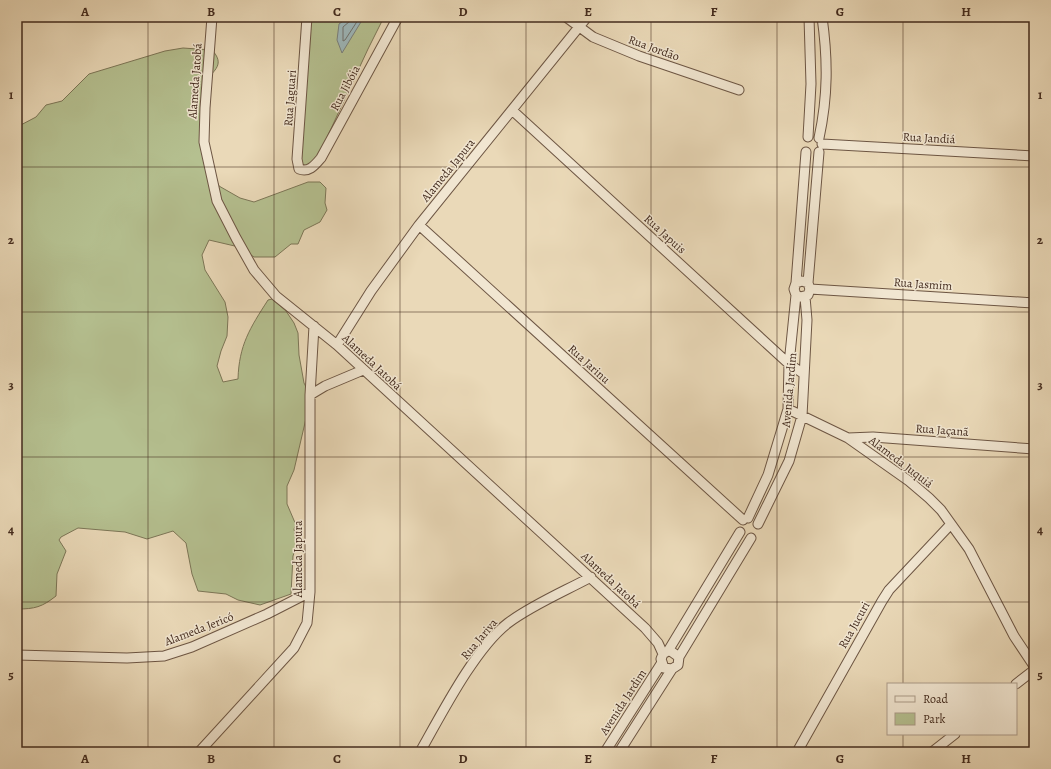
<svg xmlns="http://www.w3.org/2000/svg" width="1051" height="769" font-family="Alegreya,serif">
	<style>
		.green { fill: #b5c090; stroke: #7c7657 }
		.water { fill: #9db7ba; stroke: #797f7c }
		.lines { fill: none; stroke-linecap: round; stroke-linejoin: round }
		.shore { stroke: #70716c; stroke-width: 1 }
		.street-casing { stroke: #6d5644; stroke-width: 11 }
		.street { stroke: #f1e6d1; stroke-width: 9 }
		.grid { fill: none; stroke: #432b1e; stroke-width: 1; stroke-opacity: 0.55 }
		.labels { text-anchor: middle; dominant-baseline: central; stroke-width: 3; stroke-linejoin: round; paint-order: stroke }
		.street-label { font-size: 12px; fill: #432b1e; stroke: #f1e6d1 }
		.neatline { fill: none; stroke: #432b1e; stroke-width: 1.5 }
		.grid-label { font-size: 13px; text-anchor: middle; font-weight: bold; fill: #432b1e }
	</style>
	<rect width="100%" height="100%" fill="#ead9b8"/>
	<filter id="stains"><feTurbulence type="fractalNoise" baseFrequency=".005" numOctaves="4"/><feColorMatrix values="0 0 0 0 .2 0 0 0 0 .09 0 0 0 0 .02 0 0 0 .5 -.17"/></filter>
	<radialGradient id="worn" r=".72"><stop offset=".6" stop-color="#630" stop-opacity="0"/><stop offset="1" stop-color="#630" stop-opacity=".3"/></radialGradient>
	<!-- green -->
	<path class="green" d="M309 17H384L368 49 316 161 306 166 301 163Z
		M183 48 212 50C225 64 215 70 205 81L206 136 210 166 219 186 240 198 254 202 308 182H320L326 188 325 203 327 210 320 222 304 230 298 244H291L275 257H254L239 247 209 240 202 255 205 270 225 302 228 317 227 336 221 351 217 366 223 382 238 379C239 345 250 328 268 300L272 299 286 311 294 323 298 333 299 355 304 383 311 397 294 470 287 486V504L296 525 294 529 297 544 293 556 291 594 260 605 238 600 226 594 198 591 192 574 186 543 173 531 147 539 125 532 78 528 61 537 59 540 66 551 57 574 56 596C42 607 35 609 17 609V127L36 117 46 105 62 101 89 74 165 51Z"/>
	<!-- water -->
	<path class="water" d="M349 17H364L342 53 337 40 339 24Z"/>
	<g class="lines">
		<!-- shore -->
		<path class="shore" d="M352 17 350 21 343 27V41L345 40 360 17"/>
		<!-- street casing -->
		<g class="street-casing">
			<path id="street" d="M212 17 205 108 204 142 217 201 236 238 254 270 276 296 337 345 645 628 658 643 663 654
				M307 17 297 159 299 169C309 173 315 165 321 158L398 17
				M566 17 593 37 639 56 739 90
				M513 111 789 364 804 374
				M808 137 811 84 809 17
				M819 138C828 96 828 60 822 17
				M822 144 1034 156
				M419 225 743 520
				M796 283 802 281 808 283 810 289 808 295 800 297 796 295 794 289 796 283 806 152
				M808 283 819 152
				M810 289 1034 303
				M337 345 371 291 419 225 587 17
				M310 395 325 386 363 370
				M788 409 848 438 909 481 929 498 941 510 969 549 1014 636 1034 666
				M848 438 873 437 1034 449
				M748 518 768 475 788 409 789 364 796 295
				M758 524 789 461 802 416 807 320 805 297
				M668 651 672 652 679 657 678 665 672 669 664 668 661 659 663 654 668 651 740 532
				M17 655 127 658 164 656 192 647 267 614 310 592
				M679 657 751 538
				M1016 684 1034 670
				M199 752 294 648 307 623 310 592V395L314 326
				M420 752C441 715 475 648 508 623 532 605 563 592 591 577
				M605 752 661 664
				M619 752 672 669
				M797 752 882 601 889 590 951 524
				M932 752 955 734"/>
		</g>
		<!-- street -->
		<use href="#street" class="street"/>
	</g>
	<!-- grid -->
	<path class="grid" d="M148 17V752M274 17V752M400 17V752M526 17V752M651 17V752M777 17V752M903 17V684M17 167H1034M17 312H1034M17 457H1034M17 602H1034M903 734V752"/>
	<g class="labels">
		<!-- street labels -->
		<g class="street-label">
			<text transform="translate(654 48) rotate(20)">Rua Jordão</text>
			<text transform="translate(195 81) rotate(-86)">Alameda Jatobá</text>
			<text transform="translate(345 88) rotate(-62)">Rua Jibóia</text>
			<text transform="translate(290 98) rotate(-86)">Rua Jaguari</text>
			<text transform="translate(929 138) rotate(3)">Rua Jandiá</text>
			<text transform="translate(448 170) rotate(-51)">Alameda Japura</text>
			<text transform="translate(665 234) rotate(42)">Rua Japuis</text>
			<text transform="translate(923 284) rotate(4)">Rua Jasmim</text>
			<text transform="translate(372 362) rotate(43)">Alameda Jatobá</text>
			<text transform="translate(589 364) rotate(42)">Rua Jarinu</text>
			<text transform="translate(789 390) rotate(-85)">Avenida Jardim</text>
			<text transform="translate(942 430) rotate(4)">Rua Jaçanã</text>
			<text transform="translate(901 462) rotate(37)">Alameda Juquiá</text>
			<text transform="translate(298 559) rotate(-90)">Alameda Japura</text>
			<text transform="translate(611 580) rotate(43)">Alameda Jatobá</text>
			<text transform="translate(854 625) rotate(-61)">Rua Jucuri</text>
			<text transform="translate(199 629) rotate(-21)">Alameda Jericó</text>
			<text transform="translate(479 639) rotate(-50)">Rua Jariva</text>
			<text transform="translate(623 702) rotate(-57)">Avenida Jardim</text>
		</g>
	</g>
	<!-- margin -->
	<rect width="1051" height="769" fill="none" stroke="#ead9b8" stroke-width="44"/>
	<!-- legend -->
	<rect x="887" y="683" width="130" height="52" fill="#f1e6d1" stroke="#ab9b89"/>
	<rect x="895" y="696" width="20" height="6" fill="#f1e6d1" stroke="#ab9b89"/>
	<text x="923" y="703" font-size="12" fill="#432b1e">Road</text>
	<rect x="895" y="713" width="20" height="12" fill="#b5c090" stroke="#ab9b89"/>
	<text x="923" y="723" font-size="12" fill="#432b1e">Park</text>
	<rect x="22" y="22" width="1007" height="725" class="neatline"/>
	<g class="grid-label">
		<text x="85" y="16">A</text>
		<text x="211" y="16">B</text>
		<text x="337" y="16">C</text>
		<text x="463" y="16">D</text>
		<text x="588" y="16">E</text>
		<text x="714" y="16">F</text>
		<text x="840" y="16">G</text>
		<text x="966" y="16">H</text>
		<text x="11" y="99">1</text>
		<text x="1040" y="99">1</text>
		<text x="11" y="244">2</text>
		<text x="1040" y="244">2</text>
		<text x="11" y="389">3</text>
		<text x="1040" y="389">3</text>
		<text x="11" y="534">4</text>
		<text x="1040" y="534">4</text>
		<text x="11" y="679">5</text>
		<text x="1040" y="679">5</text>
		<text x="85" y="763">A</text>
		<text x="211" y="763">B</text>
		<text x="337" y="763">C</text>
		<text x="463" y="763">D</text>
		<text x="588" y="763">E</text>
		<text x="714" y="763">F</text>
		<text x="840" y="763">G</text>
		<text x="966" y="763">H</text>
	</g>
	<rect width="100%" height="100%" filter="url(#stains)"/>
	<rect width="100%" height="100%" fill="url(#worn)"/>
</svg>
